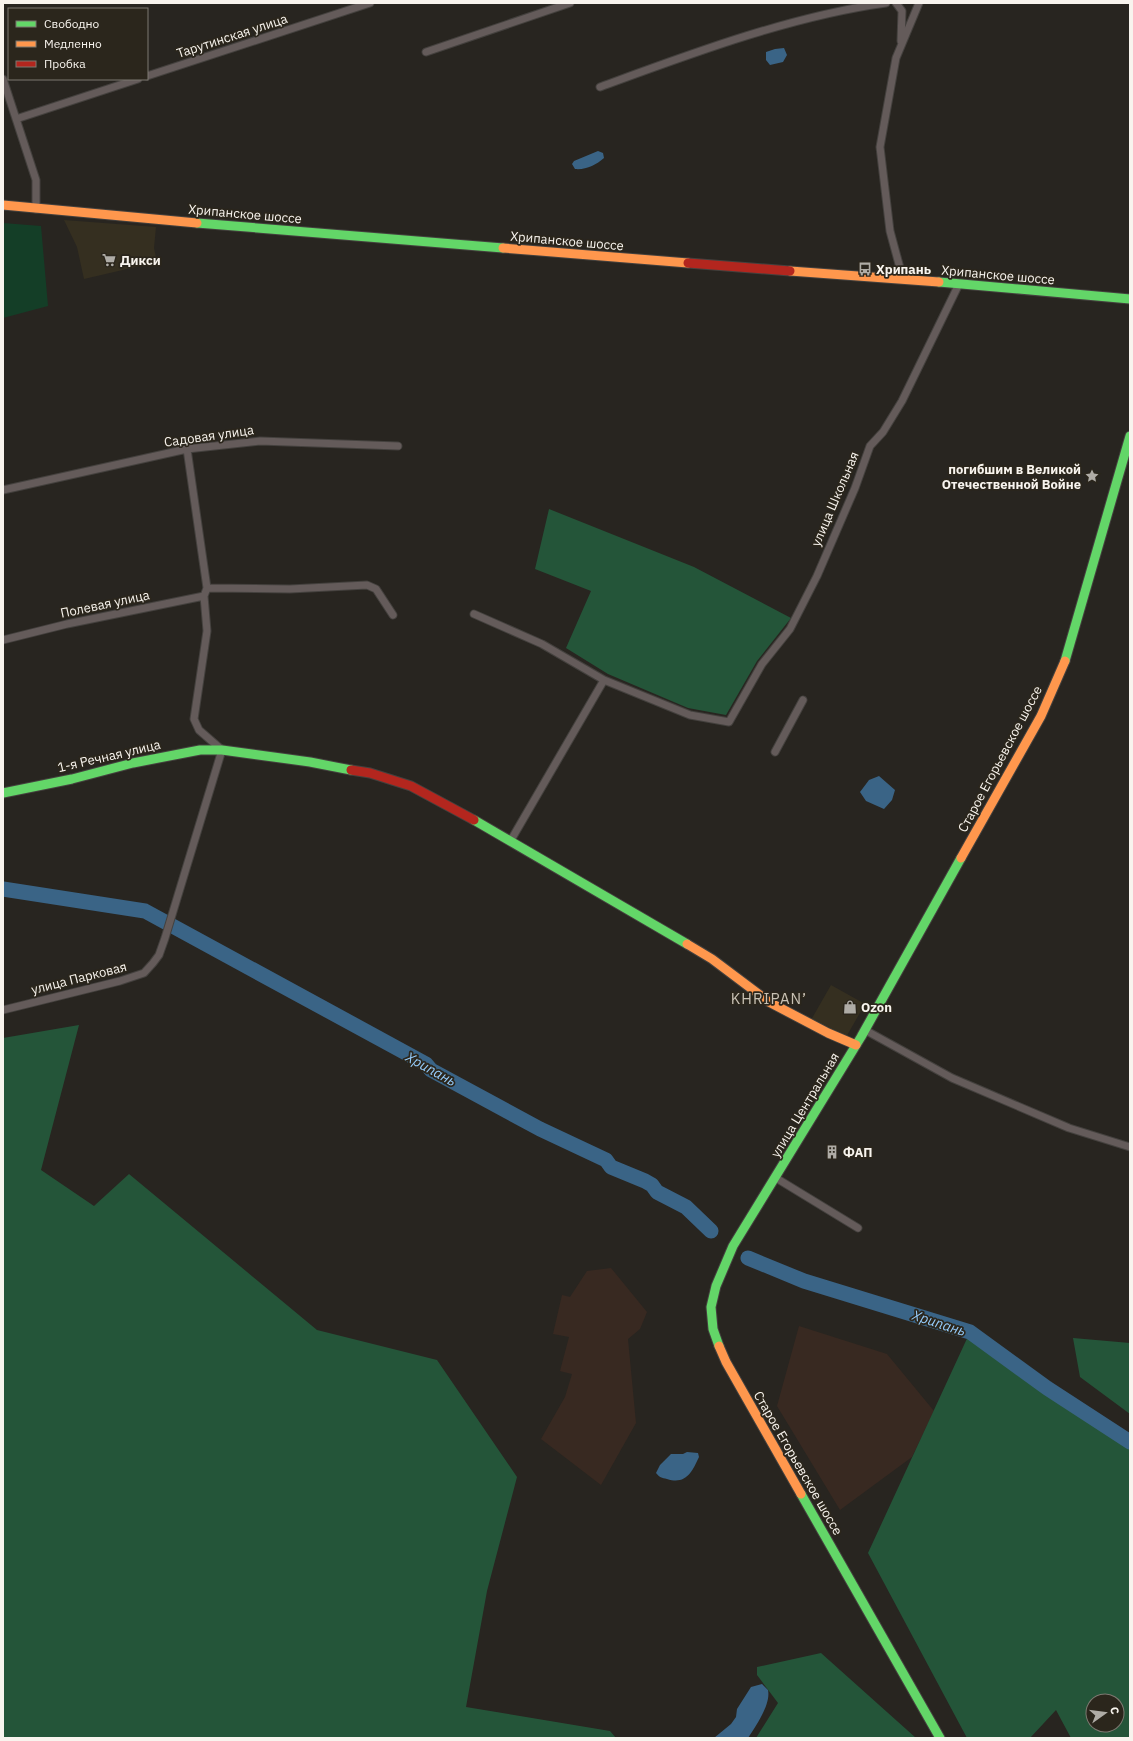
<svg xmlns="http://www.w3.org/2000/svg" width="1133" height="1741" font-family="'IBM Plex Sans',sans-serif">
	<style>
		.built { fill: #352f20 }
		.industrial { fill: #382921 }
		.green { fill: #143e27 }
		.forest { fill: #245539; fill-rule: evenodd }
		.water { fill: #3a6486 }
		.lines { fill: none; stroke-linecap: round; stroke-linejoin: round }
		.river { stroke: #3a6486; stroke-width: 15 }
		.street-casing { stroke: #44413e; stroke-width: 9 }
		.fast-casing { stroke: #44413e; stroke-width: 11 }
		.slow-casing { stroke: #44413e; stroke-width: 11 }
		.jam-casing { stroke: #44413e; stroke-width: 11 }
		.street { stroke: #645b5a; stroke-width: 7 }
		.fast { stroke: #63d668; stroke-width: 9 }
		.slow { stroke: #ff974d; stroke-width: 9 }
		.jam { stroke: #b3261e; stroke-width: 9 }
		.labels { text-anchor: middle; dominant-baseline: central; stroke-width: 3.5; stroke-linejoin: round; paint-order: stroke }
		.street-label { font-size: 13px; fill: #f8f4ee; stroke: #2b261c }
		.poi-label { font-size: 13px; font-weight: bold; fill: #f8f4ee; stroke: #2b261c; text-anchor: start }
		.water-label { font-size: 14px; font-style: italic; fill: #96cdfc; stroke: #2b261c }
		.quarter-label { font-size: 15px; letter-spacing: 1px; fill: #c8c1b4; stroke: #2b261c }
	</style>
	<rect width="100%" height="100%" fill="#282520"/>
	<!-- built -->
	<path class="built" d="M64 220 156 227 154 248 157 262 84 279 77 247Z
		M831 985 865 1004 845 1039 811 1020Z"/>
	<!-- industrial -->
	<path class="industrial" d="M611 1268 647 1312 640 1329 628 1339 636 1423 601 1485 541 1439 565 1397 572 1374 560 1371 569 1337 553 1334 562 1295 570 1297 587 1271Z
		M799 1326 887 1354 934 1411 912 1457 840 1510 777 1406Z"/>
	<!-- green -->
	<path class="green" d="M3 223 41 226 48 306 3 318Z"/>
	<!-- forest -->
	<path class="forest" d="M549 509 694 567 791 618 757 661 726 715 688 708 608 674 566 648 591 591 535 569Z
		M79 1025 41 1170 94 1206 129 1174 317 1330 437 1360 517 1477 487 1591 466 1707 610 1731 616 1738H3V1038Z
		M970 1332 1047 1388 1130 1442V1738H1071L1056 1710 1030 1738H967L868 1553ZM1093 1701H1117V1725H1093Z
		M1073 1338 1130 1343V1414L1080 1377Z
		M821 1653 916 1738H756L778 1703 757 1675V1667Z"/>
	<!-- water -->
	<path class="water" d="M784 48 787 55 783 62 770 65 766 60V52L775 49Z
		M598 151 603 153 604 158C596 165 586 170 575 169L572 164 574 161Z
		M879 776 895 790 892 800 884 809 866 801 860 792 869 780Z
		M687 1452 698 1453 699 1457C692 1472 686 1485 667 1479 662 1478 659 1477 656 1473L660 1465 671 1454H683Z
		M762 1684 768 1690C771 1704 756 1726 748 1738H714L731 1724 736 1717 737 1709 751 1687Z"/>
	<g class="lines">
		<!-- river -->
		<path class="river" d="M3 889 145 911 426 1064 431 1070 540 1129 606 1160 611 1167 645 1181 652 1185 657 1192 686 1207 711 1231
			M748 1258 804 1281 970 1332 1047 1388 1130 1442"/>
		<!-- street casing -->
		<g class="street-casing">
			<path id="street" d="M896 3 902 11 901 41
				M426 52 570 3
				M147 76 370 3
				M3 79 36 180V209
				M600 87C690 54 791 16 886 3
				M16 119 138 79
				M903 279 890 231 880 147 896 58 919 3
				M3 490 187 449 260 441 398 446
				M207 588 290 589 367 585 376 589 393 615
				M474 614 542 644 604 680 690 715 729 722 762 664 790 629 817 576 855 488 870 446 883 432 902 401 959 284
				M3 640 67 624 204 596 207 588 187 449
				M775 752 803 700
				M511 840 604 680
				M3 1010 120 981 144 973 153 963 159 955 165 938 222 750 199 730 194 719 207 631 204 596
				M865 1030 952 1078 1069 1128 1130 1147
				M776 1178 858 1228"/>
		</g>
		<!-- fast casing -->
		<g class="fast-casing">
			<path id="fast" d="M197 223 503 248
				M939 282 1130 299
				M1065 661 1130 436
				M3 793 72 779 133 763 200 750H222L310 762 351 770
				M474 820 687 944
				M719 1346 713 1329 711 1307 716 1286 733 1246 861 1037 961 858
				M801 1494 940 1738"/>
		</g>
		<!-- slow casing -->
		<g class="slow-casing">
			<path id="slow" d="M3 205 197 223
				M503 248 688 263
				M790 271 939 282
				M961 858 1041 716 1065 661
				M687 944 712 959 769 1002 828 1033 856 1045
				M719 1346 726 1362 801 1494"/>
		</g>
		<!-- jam casing -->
		<g class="jam-casing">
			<path id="jam" d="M688 263 790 271
				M351 770 370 773 411 786 474 820"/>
		</g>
		<!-- street -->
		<use href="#street" class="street"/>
		<!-- fast -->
		<use href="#fast" class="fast"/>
		<!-- slow -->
		<use href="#slow" class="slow"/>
		<!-- jam -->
		<use href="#jam" class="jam"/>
	</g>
	<!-- icons -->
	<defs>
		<g id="supermarket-bare" transform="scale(1.08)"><path d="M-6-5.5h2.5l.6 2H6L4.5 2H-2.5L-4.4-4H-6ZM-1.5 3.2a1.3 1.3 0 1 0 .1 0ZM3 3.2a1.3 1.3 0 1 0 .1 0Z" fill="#afaca6" stroke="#2b261c" stroke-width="2.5" paint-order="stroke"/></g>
		<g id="bus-bare" transform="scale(1.08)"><path d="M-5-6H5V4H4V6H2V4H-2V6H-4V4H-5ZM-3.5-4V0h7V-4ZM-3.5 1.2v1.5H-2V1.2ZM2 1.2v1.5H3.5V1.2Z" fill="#afaca6" stroke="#2b261c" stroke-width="2.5" paint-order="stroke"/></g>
		<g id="sight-bare" transform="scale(1.08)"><path d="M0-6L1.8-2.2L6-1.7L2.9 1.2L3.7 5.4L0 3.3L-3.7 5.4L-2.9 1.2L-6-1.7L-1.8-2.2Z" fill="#afaca6" stroke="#2b261c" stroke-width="2.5" paint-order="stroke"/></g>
		<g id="shop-bare" transform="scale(1.08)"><path d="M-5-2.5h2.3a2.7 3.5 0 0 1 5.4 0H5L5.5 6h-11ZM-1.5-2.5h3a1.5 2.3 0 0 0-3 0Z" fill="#afaca6" stroke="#2b261c" stroke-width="2.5" paint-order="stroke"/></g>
		<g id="building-bare" transform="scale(1.08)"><path d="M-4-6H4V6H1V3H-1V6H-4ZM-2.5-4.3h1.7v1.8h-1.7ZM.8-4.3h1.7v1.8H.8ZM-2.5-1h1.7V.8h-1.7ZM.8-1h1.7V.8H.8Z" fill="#afaca6" stroke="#2b261c" stroke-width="2.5" paint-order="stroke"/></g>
	</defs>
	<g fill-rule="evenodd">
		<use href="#supermarket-bare" x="109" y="260"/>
		<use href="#bus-bare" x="865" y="269"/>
		<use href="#sight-bare" x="1092" y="476"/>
		<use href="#shop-bare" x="850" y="1007"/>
		<use href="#building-bare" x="832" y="1152"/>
	</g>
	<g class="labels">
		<!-- street labels -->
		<g class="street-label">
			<text transform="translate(232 36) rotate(-18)">Тарутинская улица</text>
			<text transform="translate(245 214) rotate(5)">Хрипанское шоссе</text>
			<text transform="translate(567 241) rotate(5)">Хрипанское шоссе</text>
			<text transform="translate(998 275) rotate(5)">Хрипанское шоссе</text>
			<text transform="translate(209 436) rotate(-8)">Садовая улица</text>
			<text transform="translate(835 499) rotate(-67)">улица Школьная</text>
			<text transform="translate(105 604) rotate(-12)">Полевая улица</text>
			<text transform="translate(109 756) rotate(-13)">1-я Речная улица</text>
			<text transform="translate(1000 759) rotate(-62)">Старое Егорьевское шоссе</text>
			<text transform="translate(79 978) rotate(-14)">улица Парковая</text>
			<text transform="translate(805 1105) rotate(-59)">улица Центральная</text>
			<text transform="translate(798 1463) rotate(60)">Старое Егорьевское шоссе</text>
		</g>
		<!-- poi labels -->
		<g class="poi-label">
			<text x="120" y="260">Дикси</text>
			<text x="876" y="269">Хрипань</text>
			<text x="1081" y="469" text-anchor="end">погибшим в Великой<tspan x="1081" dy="15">Отечественной Войне</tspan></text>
			<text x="861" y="1007">Ozon</text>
			<text x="843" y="1152">ФАП</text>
		</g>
		<!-- water labels -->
		<g class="water-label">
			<text transform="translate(431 1069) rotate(29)">Хрипань</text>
			<text transform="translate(939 1323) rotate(18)">Хрипань</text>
		</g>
		<!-- quarter labels -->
		<g class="quarter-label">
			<text x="769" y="998">KHRIPAN’</text>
		</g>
	</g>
	<!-- border -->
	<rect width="1133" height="1741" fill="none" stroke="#f8f4ee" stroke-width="8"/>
	<!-- legend -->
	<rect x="8" y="8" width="140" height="72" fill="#2b261c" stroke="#7d7870"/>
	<rect x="16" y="21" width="20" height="6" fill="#63d668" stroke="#7d7870"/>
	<text x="44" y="28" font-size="12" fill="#f8f4ee">Свободно</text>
	<rect x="16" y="41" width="20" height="6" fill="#ff974d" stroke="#7d7870"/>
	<text x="44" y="48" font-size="12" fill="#f8f4ee">Медленно</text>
	<rect x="16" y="61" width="20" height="6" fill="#b3261e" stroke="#7d7870"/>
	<text x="44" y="68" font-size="12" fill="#f8f4ee">Пробка</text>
	<!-- north arrow -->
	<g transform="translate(1105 1713) rotate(76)"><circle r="19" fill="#2b261c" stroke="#7d7870"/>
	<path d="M0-3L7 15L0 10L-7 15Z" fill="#afaca6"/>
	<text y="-6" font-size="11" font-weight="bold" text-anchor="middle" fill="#f8f4ee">С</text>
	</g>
</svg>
